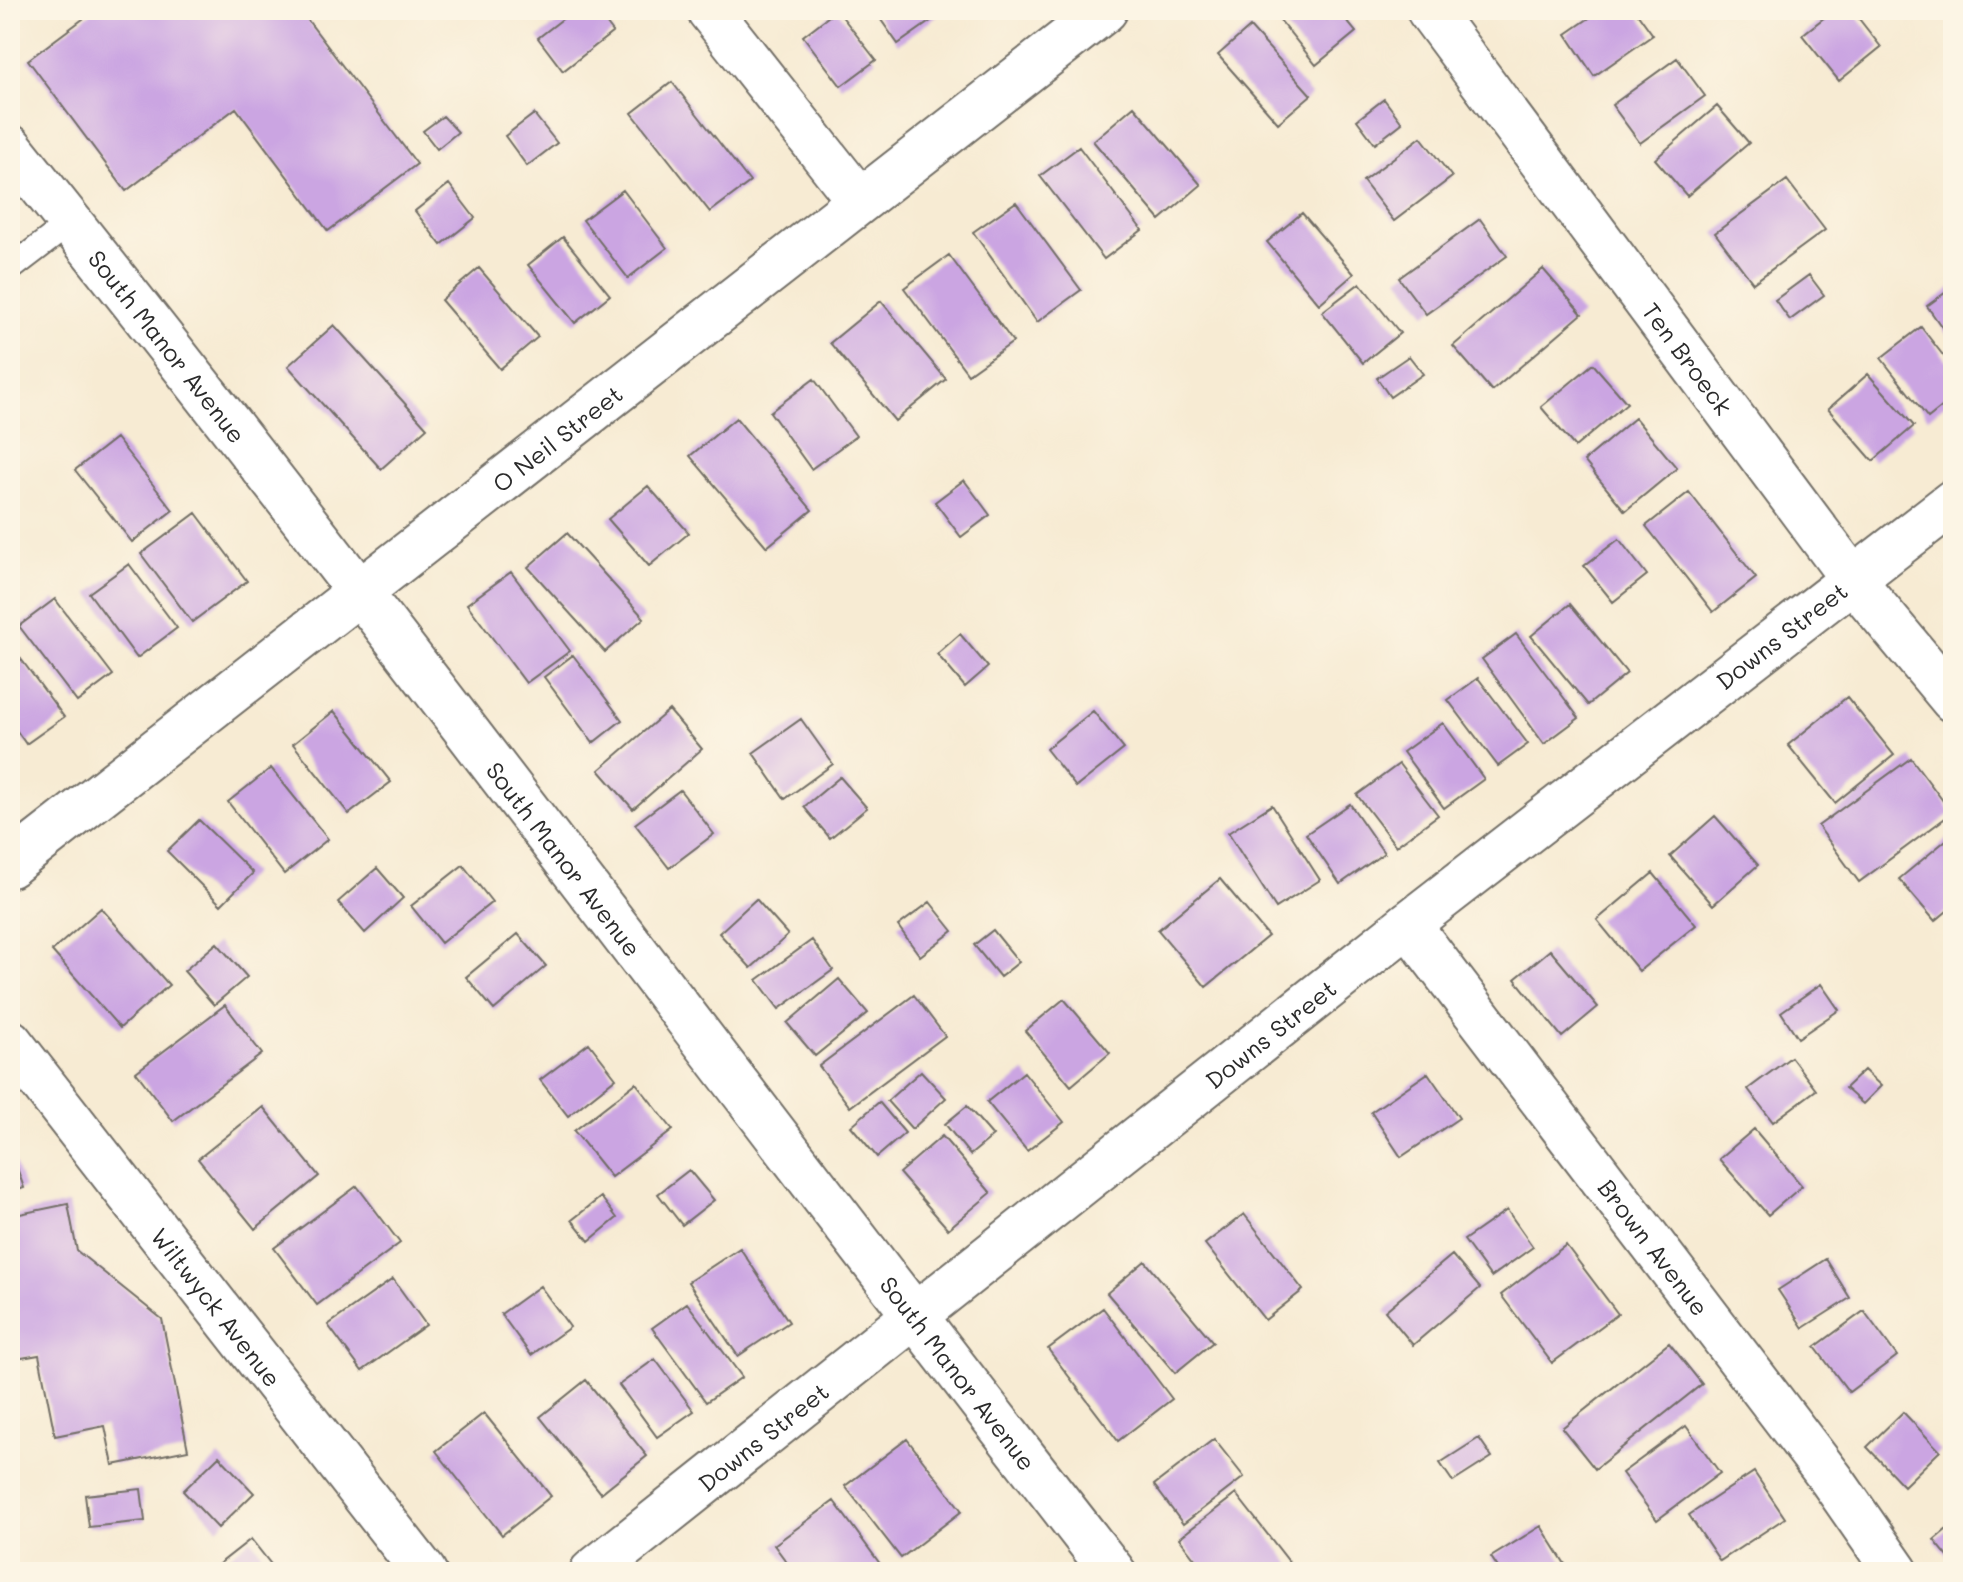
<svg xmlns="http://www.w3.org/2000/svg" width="1963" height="1582" font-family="Mali,sans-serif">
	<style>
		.building { fill: #cba5e2 }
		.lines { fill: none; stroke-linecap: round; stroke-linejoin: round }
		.service-casing { stroke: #726e66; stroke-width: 28 }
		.minor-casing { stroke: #726e66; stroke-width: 48 }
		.tertiary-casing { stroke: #726e66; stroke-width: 48 }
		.service { stroke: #fff; stroke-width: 24 }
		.minor { stroke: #fff; stroke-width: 44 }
		.tertiary { stroke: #fff; stroke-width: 44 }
		.labels { text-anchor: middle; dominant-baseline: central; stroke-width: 6; stroke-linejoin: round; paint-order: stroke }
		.street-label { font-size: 24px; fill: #2b2b2b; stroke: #fcf5e5 }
	</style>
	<rect width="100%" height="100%" fill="#fcf5e5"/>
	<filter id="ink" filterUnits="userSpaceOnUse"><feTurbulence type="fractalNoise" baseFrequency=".0125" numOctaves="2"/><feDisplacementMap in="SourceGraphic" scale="16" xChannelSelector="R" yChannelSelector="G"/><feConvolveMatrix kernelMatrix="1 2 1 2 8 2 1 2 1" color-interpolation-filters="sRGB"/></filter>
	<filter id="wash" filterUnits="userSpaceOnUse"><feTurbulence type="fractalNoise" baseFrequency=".006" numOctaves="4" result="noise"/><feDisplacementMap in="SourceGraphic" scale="32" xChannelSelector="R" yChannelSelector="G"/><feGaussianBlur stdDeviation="1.8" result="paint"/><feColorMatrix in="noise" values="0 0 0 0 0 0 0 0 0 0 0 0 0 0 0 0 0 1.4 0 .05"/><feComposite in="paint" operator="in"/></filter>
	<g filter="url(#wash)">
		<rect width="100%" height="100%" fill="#f7ebd3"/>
		<g id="blocks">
			<!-- building -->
			<path class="building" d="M95 10H300L417 164 328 231 236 108 126 191 28 60Z
				M574 10H596L613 32 563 71 538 38Z
				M837 10 876 60 841 86 803 36Z
				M874 10H940L942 13 898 44Z
				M1272 10H1338L1356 32 1316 65Z
				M1601 10H1635L1653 35 1594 76 1566 34Z
				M1834 10H1852L1881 47 1839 81 1802 35Z
				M1250 27 1311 95 1278 123 1218 55Z
				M1677 58 1705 96 1640 143 1612 105Z
				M672 82 750 182 710 212 632 113Z
				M1384 99 1402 123 1375 144 1357 120Z
				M1134 106 1201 185 1160 220 1093 141Z
				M1717 106 1749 143 1687 196 1655 159Z
				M534 114 557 143 527 166 505 136Z
				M443 116 458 132 437 149 423 131Z
				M1421 137 1452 177 1394 221 1363 181Z
				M1079 147 1142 230 1104 259 1040 176Z
				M1787 180 1825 230 1753 283 1715 233Z
				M449 184 475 218 441 245 415 211Z
				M623 190 667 248 628 278 583 220Z
				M1016 202 1081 290 1037 322 973 232Z
				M1302 213 1354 274 1319 304 1267 242Z
				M1480 219 1507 256 1426 314 1399 278Z
				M563 237 610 295 575 323 528 265Z
				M949 255 1013 342 968 374 904 288Z
				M479 268 538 337 500 369 441 300Z
				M1543 269 1582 314 1492 391 1453 346Z
				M1809 275 1824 295 1790 320 1775 300Z
				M1360 283 1400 333 1363 363 1322 312Z
				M1953 287V343L1927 306Z
				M881 301 946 379 895 421 830 343Z
				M334 325 427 428 381 469 288 366Z
				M1921 327 1953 368V398L1928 418 1881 358Z
				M1409 356 1423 374 1390 397 1377 378Z
				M1593 364 1627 403 1575 447 1541 407Z
				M1868 374 1914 426 1873 461 1828 409Z
				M814 379 856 436 811 469 770 412Z
				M736 418 812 510 767 547 690 456Z
				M1635 418 1677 468 1625 511 1584 461Z
				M116 438 173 510 132 542 75 470Z
				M964 480 990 515 961 537 935 502Z
				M648 486 689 533 649 566 608 519Z
				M1689 492 1756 578 1713 612 1646 526Z
				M196 513 247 581 192 622 141 554Z
				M567 533 644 618 605 652 528 567Z
				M1619 539 1647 575 1613 602 1584 566Z
				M129 564 177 628 137 658 89 593Z
				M511 572 570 651 526 683 467 604Z
				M55 599 113 675 77 702 19 626Z
				M1570 604 1627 673 1588 705 1531 636Z
				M960 634 988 667 965 687 937 654Z
				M1516 634 1579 718 1544 744 1482 659Z
				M15 651 64 717 26 744 10 721V654Z
				M573 655 622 720 593 743 544 677Z
				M1478 678 1528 744 1498 766 1448 700Z
				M1847 697 1894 755 1835 803 1788 745Z
				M669 710 702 749 633 809 599 770Z
				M334 711 391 782 349 814 293 744Z
				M1093 711 1124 749 1076 787 1046 749Z
				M801 719 833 764 785 799 753 753Z
				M1443 723 1484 779 1444 808 1403 752Z
				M1911 758 1952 813 1859 882 1818 826Z
				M1399 764 1438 815 1396 846 1357 795Z
				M271 768 328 839 284 874 228 802Z
				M840 777 867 808 830 838 804 807Z
				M680 790 714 834 669 868 635 824Z
				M1350 804 1384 853 1340 884 1306 834Z
				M1272 805 1320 880 1276 908 1228 833Z
				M1715 816 1758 865 1713 905 1670 856Z
				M199 820 253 873 221 905 167 851Z
				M1951 836 1953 839V906L1935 921 1899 879Z
				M463 865 492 902 441 943 411 906Z
				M377 868 403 898 365 933 338 902Z
				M1653 873 1696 925 1639 971 1597 920Z
				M1220 879 1268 936 1206 987 1158 930Z
				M756 899 788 935 751 968 719 933Z
				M930 902 953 931 920 956 898 926Z
				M101 908 169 985 120 1028 52 951Z
				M993 930 1019 962 1000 977 974 945Z
				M518 934 546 966 494 1010 466 977Z
				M812 940 833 970 779 1009 757 980Z
				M217 943 247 977 214 1005 184 971Z
				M1550 950 1598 1007 1562 1037 1515 979Z
				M839 979 868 1013 815 1056 787 1023Z
				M1821 984 1839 1010 1798 1038 1781 1012Z
				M914 995 945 1036 850 1107 819 1066Z
				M1064 999 1110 1053 1071 1086 1025 1031Z
				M225 1005 262 1054 173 1121 136 1072Z
				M589 1043 616 1078 568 1116 540 1080Z
				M1791 1057 1816 1090 1773 1122 1748 1089Z
				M1864 1070 1881 1086 1863 1104 1845 1088Z
				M921 1071 946 1098 912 1129 887 1101Z
				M1024 1072 1064 1122 1027 1151 987 1102Z
				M1428 1073 1459 1118 1401 1157 1371 1112Z
				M636 1083 673 1130 611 1177 574 1131Z
				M879 1102 905 1133 877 1157 851 1126Z
				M967 1106 993 1136 970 1155 945 1124Z
				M263 1107 319 1176 255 1229 198 1159Z
				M1754 1129 1802 1186 1768 1215 1719 1159Z
				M942 1136 991 1193 948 1229 899 1173Z
				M10 1148 24 1188 10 1193Z
				M689 1170 714 1200 682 1225 658 1194Z
				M357 1186 400 1243 317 1305 274 1248Z
				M601 1197 617 1218 589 1241 572 1220Z
				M68 1204 77 1251 162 1319 188 1450 113 1465 105 1426 55 1436 39 1355 10 1360V1216Z
				M1507 1210 1533 1247 1491 1277 1464 1240Z
				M1244 1214 1303 1290 1265 1320 1205 1244Z
				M1566 1245 1618 1314 1552 1363 1501 1295Z
				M740 1248 789 1322 738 1356 688 1282Z
				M1452 1255 1480 1288 1413 1345 1385 1311Z
				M1826 1259 1850 1298 1803 1328 1778 1290Z
				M1145 1261 1213 1342 1175 1373 1107 1293Z
				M393 1279 426 1325 362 1371 328 1325Z
				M540 1286 570 1327 531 1355 501 1314Z
				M687 1303 742 1377 706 1402 652 1328Z
				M1103 1308 1172 1399 1118 1441 1048 1349Z
				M1864 1311 1897 1356 1849 1392 1815 1347Z
				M1669 1343 1702 1384 1595 1469 1562 1428Z
				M655 1359 694 1411 657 1437 619 1385Z
				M586 1380 647 1456 601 1493 540 1417Z
				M1903 1412 1940 1451 1904 1486 1867 1447Z
				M484 1413 551 1496 502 1535 436 1451Z
				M1686 1426 1720 1473 1657 1520 1622 1473Z
				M1479 1438 1492 1457 1453 1482 1440 1463Z
				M907 1439 962 1511 901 1558 845 1486Z
				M1214 1439 1244 1477 1183 1524 1154 1485Z
				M219 1456 254 1493 218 1528 183 1491Z
				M1754 1472 1785 1518 1720 1561 1689 1515Z
				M141 1489 145 1521 89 1527 85 1495Z
				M1236 1494 1297 1572H1205L1179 1538Z
				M834 1501 886 1572H794L774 1545Z
				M1953 1524V1563L1934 1540Z
				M1541 1526 1570 1572H1501L1491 1557Z
				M251 1539 277 1572H217L214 1568Z"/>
		</g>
	</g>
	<g filter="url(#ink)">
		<use href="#blocks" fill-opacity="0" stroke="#726e66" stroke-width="2"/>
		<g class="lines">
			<!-- service casing -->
			<g class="service-casing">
				<path id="service" d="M10 269 70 223"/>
			</g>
			<!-- minor casing -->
			<g class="minor-casing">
				<g id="minor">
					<path d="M709 10 859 200"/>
					<path id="s1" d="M1429 10 1854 581 1953 700"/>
					<path id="s2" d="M10 147C386 616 744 1099 1113 1572"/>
					<path id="s3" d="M1408 924 1832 1480 1896 1572"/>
					<path id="s4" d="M10 1042 424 1572"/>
					<path id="s5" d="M592 1572 1408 924 1953 502"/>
				</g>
			</g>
			<!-- tertiary casing -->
			<g class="tertiary-casing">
				<g id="tertiary">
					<path id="s6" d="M10 865 1105 10"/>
				</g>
			</g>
			<!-- service -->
			<use href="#service" class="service"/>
			<!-- minor -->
			<use href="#minor" class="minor"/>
			<!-- tertiary -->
			<use href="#tertiary" class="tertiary"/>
		</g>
	</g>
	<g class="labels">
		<!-- street labels -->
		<g class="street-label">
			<text stroke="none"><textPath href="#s2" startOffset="254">South Manor Avenue</textPath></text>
			<text stroke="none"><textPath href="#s1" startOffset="434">Ten Broeck</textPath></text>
			<text stroke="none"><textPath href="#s6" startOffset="694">O Neil Street</textPath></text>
			<text stroke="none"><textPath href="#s5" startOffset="1514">Downs Street</textPath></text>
			<text stroke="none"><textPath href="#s2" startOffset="902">South Manor Avenue</textPath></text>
			<text stroke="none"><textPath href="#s5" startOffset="866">Downs Street</textPath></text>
			<text stroke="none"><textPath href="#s3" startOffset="406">Brown Avenue</textPath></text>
			<text stroke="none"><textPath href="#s4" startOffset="336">Wiltwyck Avenue</textPath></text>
			<text stroke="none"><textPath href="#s2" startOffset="1550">South Manor Avenue</textPath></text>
			<text stroke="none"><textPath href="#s5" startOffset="218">Downs Street</textPath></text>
		</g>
	</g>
	<!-- margin -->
	<rect width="1963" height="1582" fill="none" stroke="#fcf5e5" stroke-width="40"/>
</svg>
